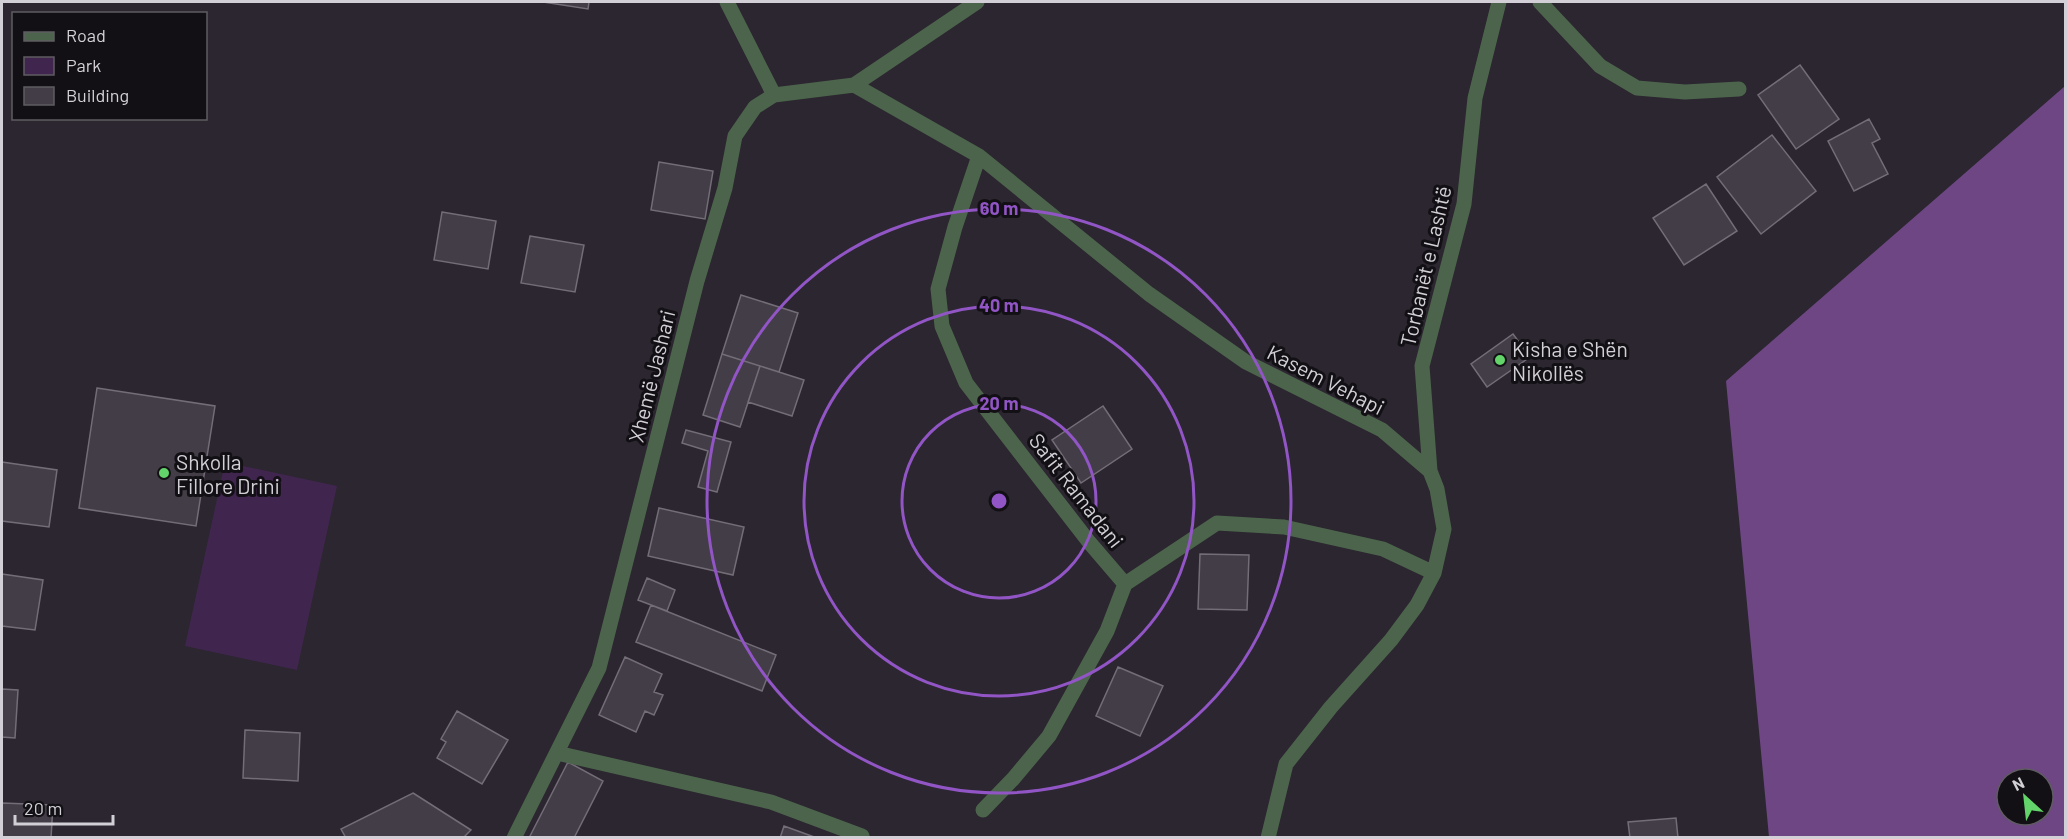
<svg xmlns="http://www.w3.org/2000/svg" width="2067" height="839" font-family="Barlow,sans-serif">
	<style>
		.green { fill: #40264f }
		.forest { fill: #6d4683; fill-rule: evenodd }
		.building { fill: #433d47; stroke: #736d78; stroke-width: 1.5 }
		.lines { fill: none; stroke-linecap: round; stroke-linejoin: round }
		.service { stroke: #4c644c; stroke-width: 15 }
		.minor { stroke: #4c644c; stroke-width: 15 }
		.ring { fill: none; stroke: #9155c5; stroke-width: 3 }
		.poi-dot { fill: #62d469; stroke: #121014; stroke-width: 2 }
		.labels { text-anchor: middle; dominant-baseline: central; stroke-width: 6; stroke-linejoin: round; paint-order: stroke }
		.street-label { font-size: 21px; fill: #d3cfd6; stroke: #121014 }
		.poi-label { font-size: 21px; fill: #d3cfd6; stroke: #121014; text-anchor: start }
		.centre { fill: #9155c5; stroke: #121014; stroke-width: 3 }
		.ring-label { font-size: 18px; text-anchor: middle; font-weight: bold; fill: #9155c5; stroke: #121014; stroke-width: 6; stroke-linejoin: round; paint-order: stroke }
	</style>
	<rect width="100%" height="100%" fill="#2b262f"/>
	<!-- green -->
	<path class="green" d="M225 462 337 486 297 670 185 646Z"/>
	<!-- forest -->
	<path class="forest" d="M2065 86V837H1769L1726 381ZM2007 779H2043V815H2007Z"/>
	<!-- building -->
	<path class="building" d="M543 2H589L588 9Z
		M1800 65 1839 119 1796 149 1758 95Z
		M1869 119 1880 139 1872 143 1888 174 1854 191 1828 141Z
		M1772 135 1816 191 1761 234 1717 177Z
		M659 162 713 171 705 219 651 210Z
		M1706 184 1737 231 1684 265 1653 218Z
		M442 212 496 221 488 269 434 260Z
		M530 236 584 245 575 292 521 283Z
		M741 295 798 313 779 372 722 354Z
		M1513 334 1530 357 1487 387 1471 364Z
		M722 354 760 366 740 427 703 415Z
		M760 366 804 380 792 416 748 402Z
		M97 388 215 406 196 526 79 508Z
		M1103 406 1132 449 1081 483 1052 440Z
		M686 430 731 442 717 492 698 487 708 451 682 443Z
		M2 462 57 470 49 527 2 521Z
		M659 508 744 527 733 575 648 556Z
		M1200 554 1249 555 1247 610 1198 609Z
		M2 574 43 580 35 630 2 626Z
		M647 578 675 590 667 611 638 600Z
		M651 605 776 655 762 691 636 642Z
		M625 657 662 674 654 692 663 695 654 715 645 711 636 732 599 715Z
		M1118 667 1163 686 1140 736 1096 716Z
		M2 689 18 690 15 738 2 737Z
		M457 711 508 740 482 784 437 758 446 742 441 739Z
		M245 730 300 733 298 781 243 778Z
		M568 762 603 781 574 838H529Z
		M413 793 471 830 463 838H346L341 829Z
		M2 803 53 805 51 838H2Z
		M1676 818 1678 838H1630L1628 822Z
		M784 826 817 838H780Z"/>
	<g class="lines">
		<!-- service -->
		<path class="service" d="M727 2 774 95"/>
		<!-- minor -->
		<path class="minor" d="M1540 2 1600 66 1637 88 1685 92 1739 89
			M854 85 979 156 1149 294 1246 362 1382 430 1430 471 1437 489 1444 529 1434 573 1417 605 1391 640 1331 707 1286 764 1268 838
			M979 156 955 227 938 289 942 326 966 383 1089 542 1125 584 1217 523 1284 527 1383 549 1434 573
			M1430 471 1422 366 1464 204 1475 98 1499 2
			M557 753 771 802 862 836
			M983 810 1013 779 1049 736 1107 631 1125 584
			M514 838 599 668 697 281 725 188 735 136 755 107 774 95 854 85 977 2"/>
	</g>
	<!-- distance rings -->
	<g class="ring">
		<circle cx="999" cy="501" r="97"/>
		<circle cx="999" cy="501" r="195"/>
		<circle cx="999" cy="501" r="292"/>
	</g>
	<!-- markers -->
	<g class="poi-dot">
		<circle cx="1500" cy="360" r="6"/>
		<circle cx="164" cy="473" r="6"/>
	</g>
	<g class="labels">
		<!-- street labels -->
		<g class="street-label">
			<text transform="translate(1425 266) rotate(-77)">Torbanët e Lashtë</text>
			<text transform="translate(651 376) rotate(-76)">Xhemë Jashari</text>
			<text transform="translate(1326 379) rotate(27)">Kasem Vehapi</text>
			<text transform="translate(1077 490) rotate(52)">Safit Ramadani</text>
		</g>
		<!-- poi labels -->
		<g class="poi-label">
			<text x="1512" y="348">Kisha e Shën<tspan x="1512" dy="24">Nikollës</tspan></text>
			<text x="176" y="461">Shkolla<tspan x="176" dy="24">Fillore Drini</tspan></text>
		</g>
	</g>
	<circle cx="999" cy="501" r="9" class="centre"/>
	<g class="ring-label">
		<text x="999" y="215">60 m</text>
		<text x="999" y="312">40 m</text>
		<text x="999" y="410">20 m</text>
	</g>
	<!-- border -->
	<rect width="2067" height="839" fill="none" stroke="#d3cfd6" stroke-width="6"/>
	<!-- legend -->
	<rect x="12" y="12" width="195" height="108" fill="#121014" stroke="#5f5c62" stroke-width="1.5"/>
	<rect x="24" y="32" width="30" height="9" fill="#4c644c" stroke="#5f5c62" stroke-width="1.5"/>
	<text x="66" y="42" font-size="18" fill="#d3cfd6">Road</text>
	<rect x="24" y="57" width="30" height="18" fill="#40264f" stroke="#5f5c62" stroke-width="1.5"/>
	<text x="66" y="72" font-size="18" fill="#d3cfd6">Park</text>
	<rect x="24" y="87" width="30" height="18" fill="#433d47" stroke="#5f5c62" stroke-width="1.5"/>
	<text x="66" y="102" font-size="18" fill="#d3cfd6">Building</text>
	<!-- north arrow -->
	<g transform="translate(2025 797) rotate(333)"><circle r="28" fill="#121014" stroke="#5f5c62" stroke-width="1.5"/>
	<path d="M0-4.5L10 22L0 15L-10 22Z" fill="#62d469"/>
	<text y="-9" font-size="16" font-weight="bold" text-anchor="middle" fill="#d3cfd6">N</text>
	</g>
	<!-- scale -->
	<path d="M15 815v9h98v-9" fill="none" stroke="#d3cfd6" stroke-width="3"/>
	<text x="24" y="815" font-size="18" fill="#d3cfd6" stroke="#121014" stroke-width="4.5" paint-order="stroke">20 m</text>
</svg>
